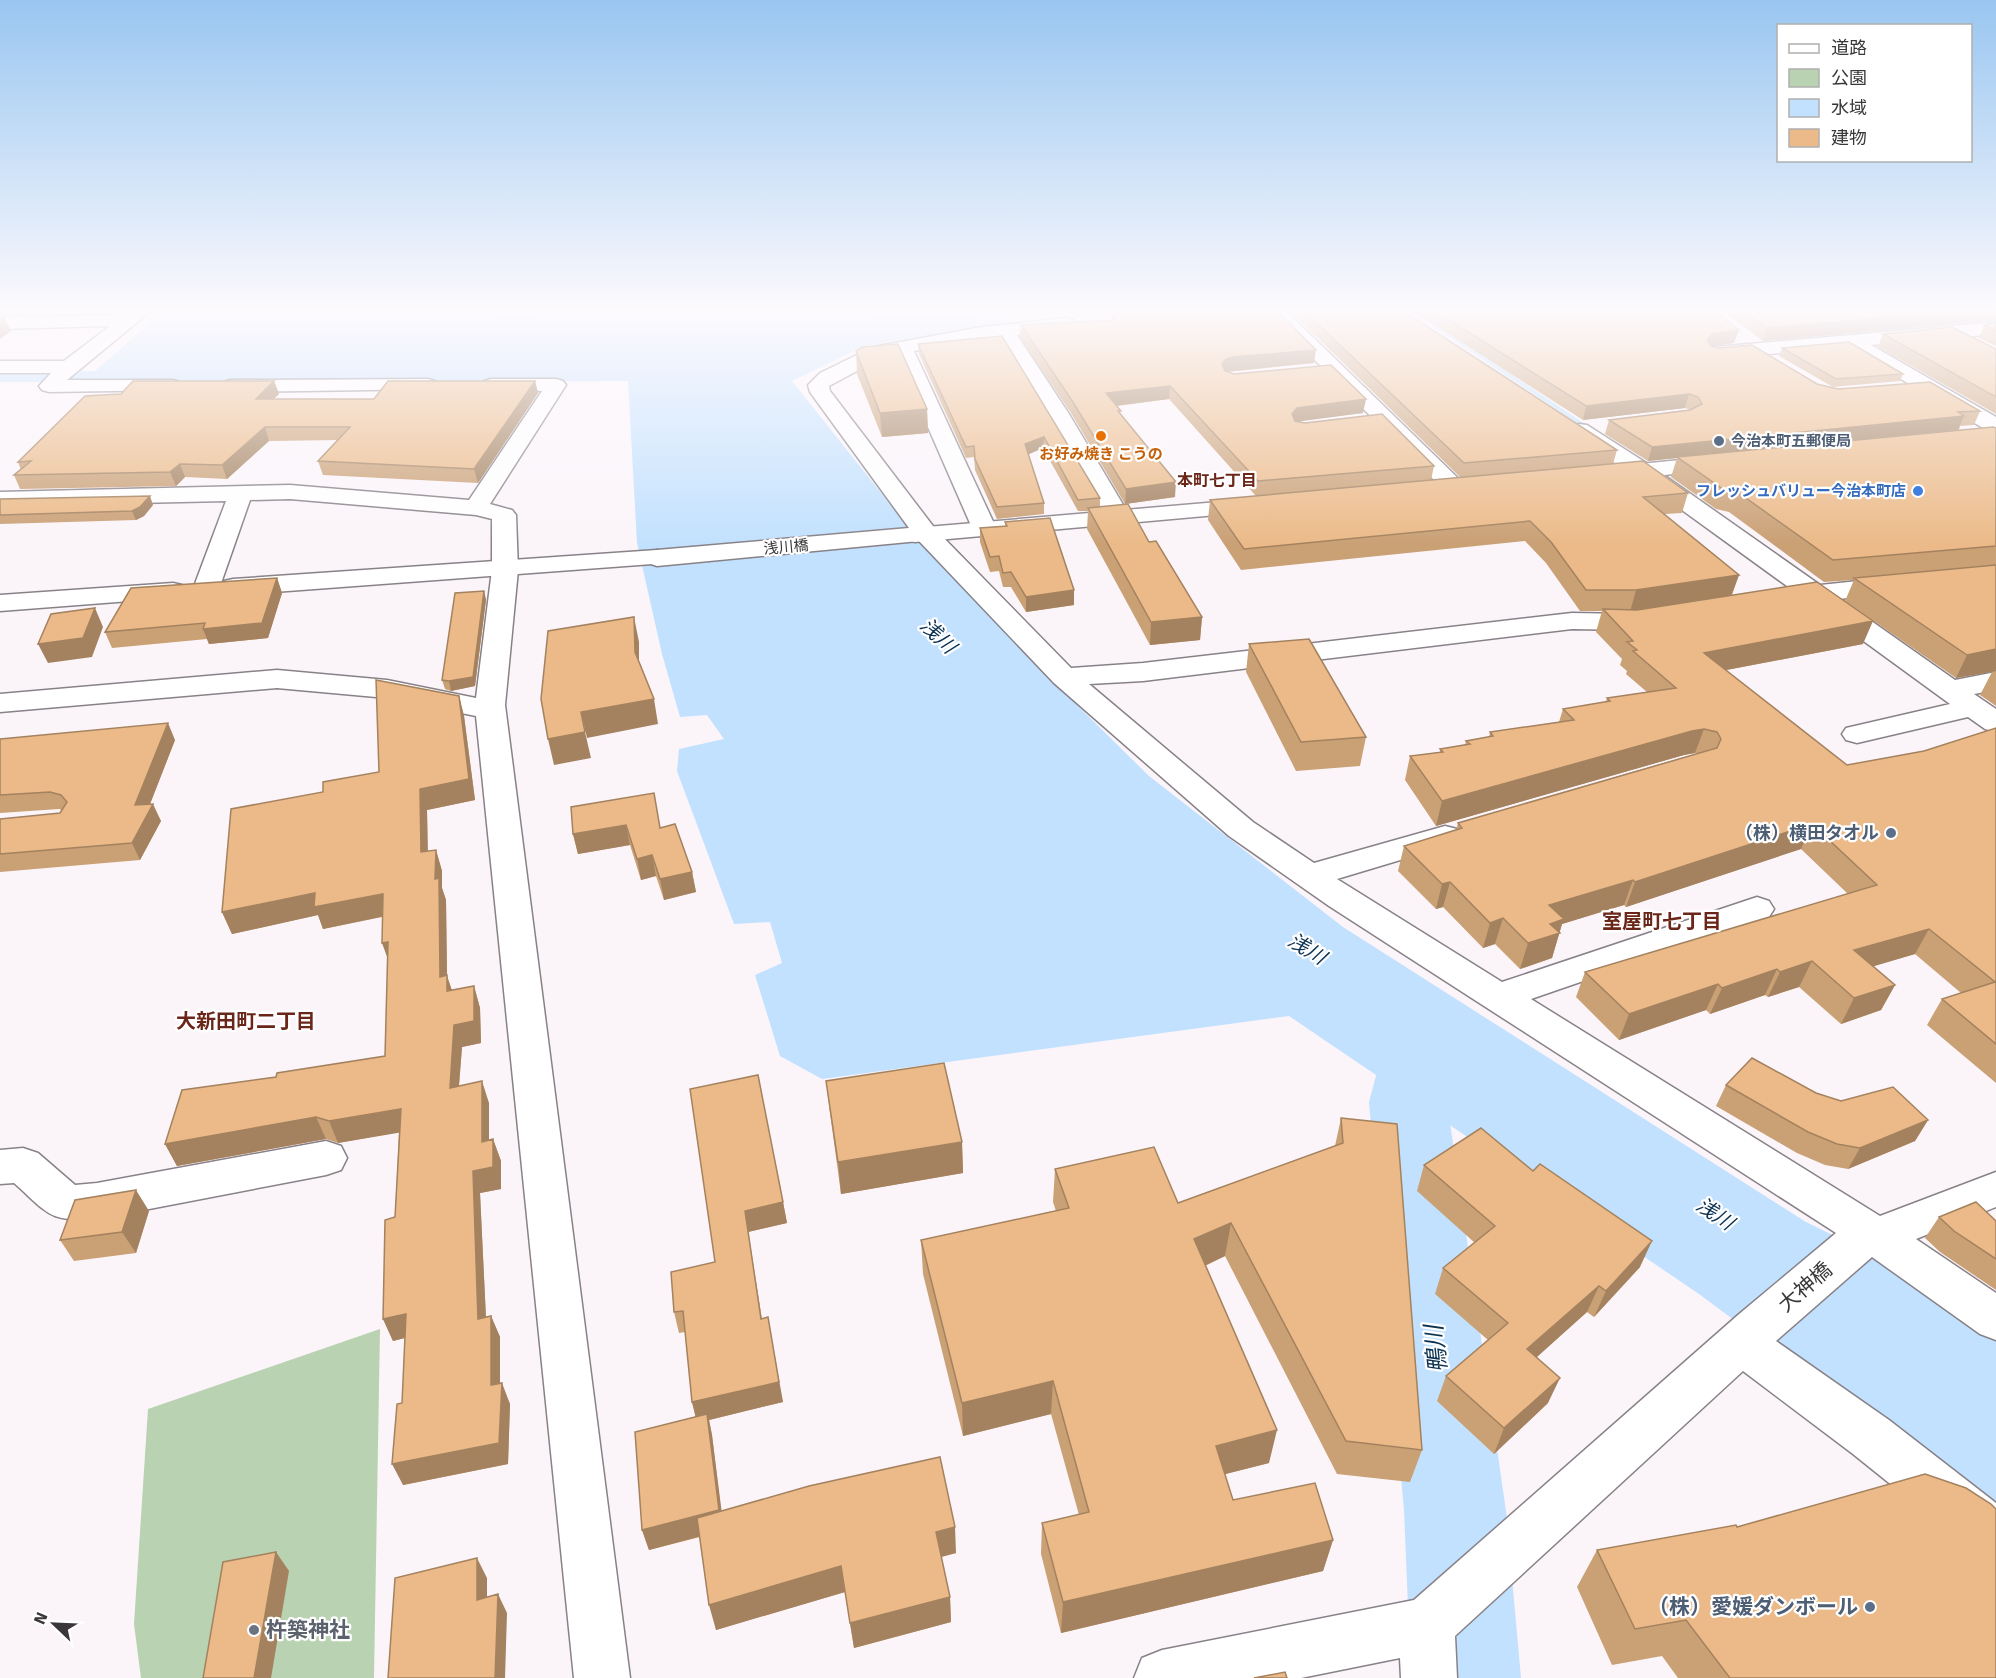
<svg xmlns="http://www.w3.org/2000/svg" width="1996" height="1678" font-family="Signika,'Noto Sans JP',sans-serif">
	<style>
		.green { fill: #b9d2b1 }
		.water { fill: #c2e1fe }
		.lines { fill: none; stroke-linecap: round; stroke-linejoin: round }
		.stream { fill: #c2e1fe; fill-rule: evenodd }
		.river { fill: #c2e1fe; fill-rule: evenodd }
		.minor-casing { stroke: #888288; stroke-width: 3 }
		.tertiary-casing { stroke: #888288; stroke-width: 3 }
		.minor { fill: #fff; fill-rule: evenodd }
		.tertiary { fill: #fff; fill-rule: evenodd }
		.wall { fill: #caa075 }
		.shaded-wall { fill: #a4825f }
		.building { fill: #ebba88; stroke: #a4825f; stroke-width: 1.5 }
		.food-dot { fill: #e8710a; stroke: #fff; stroke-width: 2 }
		.service-dot { fill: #5c6f8a; stroke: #fff; stroke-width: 2 }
		.shop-dot { fill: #3f7fe0; stroke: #fff; stroke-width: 2 }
		.worship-dot { fill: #6b7280; stroke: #fff; stroke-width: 2 }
		.labels { text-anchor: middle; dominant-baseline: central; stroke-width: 4.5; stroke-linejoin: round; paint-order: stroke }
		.far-service-label { font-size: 15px; font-weight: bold; fill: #4e5e75; stroke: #fff; text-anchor: start }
		.far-food-label { font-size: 15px; font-weight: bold; fill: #c56008; stroke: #fff }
		.far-shop-label { font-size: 15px; font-weight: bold; fill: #366cbe; stroke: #fff; text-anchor: end }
		.far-street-label { font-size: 15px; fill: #393739; stroke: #fff }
		.far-neighbourhood-label { font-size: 16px; font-weight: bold; fill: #6a2619; stroke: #fff }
		.service-label { font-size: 18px; font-weight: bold; fill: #4e5e75; stroke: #fff; text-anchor: end }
		.water-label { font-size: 20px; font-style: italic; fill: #0d3352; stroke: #fff }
		.neighbourhood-label { font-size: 20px; font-weight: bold; fill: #6a2619; stroke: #fff }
		.near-street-label { font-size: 21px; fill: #393739; stroke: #fff }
		.near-service-label { font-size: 21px; font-weight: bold; fill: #4e5e75; stroke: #fff; text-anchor: end }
		.near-worship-label { font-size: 21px; font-weight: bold; fill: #5b616d; stroke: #fff; text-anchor: start }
		.near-water-label { font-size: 24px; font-style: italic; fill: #0d3352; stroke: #fff }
	</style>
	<rect width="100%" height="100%" fill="#fbf5fa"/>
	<!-- green -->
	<path class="green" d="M380 1329 374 1678H141L134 1624 148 1409Z"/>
	<!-- water -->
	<path class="water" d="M165 310H478L530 316 534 310H848L907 316 1004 311 1008 322 864 346 792 381 902 519 1017 646 1149 776 1343 927 1806 1222 1912 1274 1996 1337V1515L1699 1294 1289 1016 822 1079 780 1056 755 975 782 963 770 922 734 924 677 771 679 749 724 739 707 715 680 717 662 654 637 543 628 381 0 382V372L95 371Z"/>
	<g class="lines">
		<!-- stream -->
		<path class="stream" d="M1073 310H1115L1005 318 1002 316 1005 314Z
			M1408 310H1416L1597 432 1592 433Z"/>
		<!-- river -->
		<path class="river" d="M1427 996 1453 1004 1464 1023 1447 1102 1506 1511 1521 1678H1411L1404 1511 1369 1102 1390 1023 1401 1004Z"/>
		<!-- minor casing -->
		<g class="minor-casing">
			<path id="minor" d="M131 310H152L67 380H173L180 382 183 386 180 390 49 392 42 390 39 386 51 373H0V361H64L110 326 0 329V317L125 315Z
				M1265 310H1285L1463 483 1467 488 1463 493 1455 495 1447 493Z
				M1066 318 1073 320 1075 324 1073 328 1017 335 1069 414 1131 518 1128 523 1119 525 1110 523 1047 414 999 337 914 351 997 530 994 535 985 537 976 535 973 530 896 354 885 356 829 386 830 391 936 530 1071 668 1143 663 1572 613 1630 614 1643 612 1653 614 1656 620 1653 626 1630 630 1572 629 1143 681 1089 684 1253 822 1314 863 1445 826 1457 829 1461 836 1457 843 1337 879 1502 982 1757 897 1769 901 1774 909 1769 917 1531 999 1880 1216 1996 1172V1207L1916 1239 1996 1293V1340L1980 1334 1872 1257 1776 1341 1889 1420 1996 1503V1565L1977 1558 1960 1540 1853 1454 1743 1371 1455 1636 1457 1678H1401L1400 1658 1301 1678H1134L1142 1658 1162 1650 1414 1600 1738 1315 1836 1233 1329 906 1229 836 1054 683 919 541 657 566 648 563 644 558 648 553 657 550 909 528 810 392 808 385 820 373 873 347 976 328Z
				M1996 322V334L1871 345 1996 417V432L1988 431 1847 347 1715 359 1708 357 1705 353 1708 349 1715 347Z
				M428 379 435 381 438 385 435 389 230 392 223 390 220 386 223 382 230 380Z
				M491 379H556L563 381 566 385 490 504 512 510 516 515 518 570 505 705 630 1678H574L476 716 387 698 277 688 0 712V694L277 670 387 680 476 698 492 570V519L476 515 290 499 250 500 219 589 215 595 206 597 197 595 193 589 226 501 0 506V492L290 485 469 500 542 391 484 389 481 385 484 381Z
				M1579 424 1587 425 1651 466 1820 585 1896 577 1905 580 1909 585 1905 590 1840 599 1955 680 1996 672V690L1974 694 1996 709V732L1985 729 1968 717 1857 743 1846 740 1842 734 1846 728 1950 704 1810 602 1786 605 1777 603 1773 597 1777 591 1791 589 1635 476 1571 435 1568 430 1571 425Z
				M326 1141 341 1146 347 1158 341 1170 326 1175 97 1219C48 1222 49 1214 14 1183L0 1184V1150L23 1148 38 1153 75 1185 97 1183Z"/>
		</g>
		<!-- tertiary casing -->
		<g class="tertiary-casing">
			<path id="tertiary" d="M1720 456 1728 458 1731 463 1728 468 1610 481 1602 479 1599 474 1602 469 1610 467Z
				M1253 499 1261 501 1265 506 1261 511 915 542 906 540 903 535 906 530 915 528Z
				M657 550 666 553 670 558 666 563 233 595 224 593 220 587 224 581 233 579Z
				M173 583 182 585 186 591 182 597 0 611V595Z"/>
		</g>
		<!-- minor -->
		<use href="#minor" class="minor"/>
		<!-- tertiary -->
		<use href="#tertiary" class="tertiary"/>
	</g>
	<!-- wall -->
	<path class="wall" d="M0 310H39L34 314 0 315Z
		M1289 310H1402L1617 450 1613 464 1688 493 1682 513 1665 514 1739 575 1732 595 1863 644 1726 670 1847 765 1924 751 1996 728V1083L1927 1025 1942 999 1961 993 1915 954 1873 966 1895 985 1881 1010 1841 1024 1799 987 1768 997 1765 995 1710 1014 1706 1010 1619 1040 1576 997 1585 972 1848 894 1801 849 1626 907 1624 905 1562 924 1552 958 1520 969 1495 944 1483 948 1443 907 1436 909 1398 871 1404 846 1456 830 1458 823 1698 753H1695L1684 755 1436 826 1405 780 1410 756 1440 752V749L1465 745 1466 741 1489 737 1490 732 1559 722 1563 709 1606 702 1607 698 1647 692 1626 674 1627 671 1620 665 1622 659 1596 632 1602 611H1580L1546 563 1525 541 1241 570 1208 520 1210 500 1256 496 1169 399 1117 406 1121 415 1175 497 1125 504 1071 413 1020 338 1021 325 1112 320V315L1314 363 1228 372 1363 413 1297 421 1434 466 1431 480 1460 477Z
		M1411 310H1713L1734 343 1712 346 1817 384 1838 389 1980 411 1974 425 1960 426 1959 430 1996 428V671L1956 678 1845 601 1854 580 1824 582 1729 512 1716 509 1671 477 1677 458 1648 461 1605 434 1609 420 1691 410 1685 408 1583 420Z
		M1721 310H1996V320L1763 341Z
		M1996 323V346L1979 338 1984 325Z
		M1883 334 1996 349V414L1878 347Z
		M1002 336 1100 498V507L1149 542 1202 617 1200 640 1150 645 1087 529 1088 511H1078L1043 448 1028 454 1044 503V514L997 519 975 470 974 457 966 458 919 354 918 344Z
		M1782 348 1903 374 1900 381 1833 387 1779 356Z
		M856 351 927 409 928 433 882 437 857 374Z
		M274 381 279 394 273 399H374L535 381 538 393 478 483 323 475 318 461 338 440 269 441 227 479 185 477 176 486 20 489 14 475 21 470 18 462 121 394Z
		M0 499 153 505 144 516 136 520 0 524Z
		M1005 522 1074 605 1026 612 1011 587H1003L999 571 990 572 980 542V528L1005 526Z
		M277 578 282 593 268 638 209 644 207 639 112 648 105 632Z
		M484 591 486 600 475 686 451 691 445 689 442 680Z
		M1249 644 1366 737 1360 766 1296 771 1246 672Z
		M1996 671V706L1980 695 1992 672Z
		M459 696 464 716 475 800 427 810 428 851 436 850 442 871V888L446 900 447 976 452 990 474 986 480 1008 481 1043 462 1047 459 1086 489 1103V1140L493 1139 501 1161V1189L480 1193 486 1317 491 1316 500 1337V1383L510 1404 508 1464 403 1485 402 1403 405 1338 393 1341 383 1319 395 1217 399 1132 338 1143 326 1139 177 1166 165 1144 276 1077 385 1056 388 958 382 917 323 929 318 915 232 934 222 912 323 792 379 772Z
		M0 739 175 740 150 804 161 821 140 860 0 872V819L60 813 62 810 59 809 0 813Z
		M571 807 661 828 692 872 696 892 664 900 656 876 641 880 630 845 578 854 573 834Z
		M826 1081 962 1142 963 1173 841 1194 830 1113Z
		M1726 1085 1816 1093 1841 1101 1928 1120 1915 1141 1848 1169 1825 1165 1797 1153 1716 1106Z
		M690 1089 783 1202 787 1223 748 1232 762 1319 783 1402 709 1420 712 1435 721 1511 956 1553 941 1557 950 1597 951 1622 854 1648 845 1592 716 1630 700 1537 649 1550 642 1530 696 1417 692 1402 685 1332 679 1333 674 1312 715 1262Z
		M1341 1118 1422 1450 1410 1482 1337 1474 1225 1256 1205 1266 1269 1463 1225 1474 1233 1500 1333 1540 1323 1571 1061 1633 1041 1554 1042 1523 1079 1515 1051 1414 963 1436 923 1274 921 1240 1056 1211 1053 1202 1055 1169 1178 1203 1335 1146Z
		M1424 1165 1640 1267 1594 1317 1587 1312 1536 1357 1548 1403 1494 1454 1437 1401 1446 1376 1488 1340 1435 1294 1443 1268 1475 1243 1417 1191Z
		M149 1211 136 1253 74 1261 60 1240Z
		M1939 1217 1996 1221V1290L1940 1252 1925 1238Z
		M1737 1527 1996 1678H1678L1662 1656 1612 1665 1577 1587 1597 1550Z"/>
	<!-- shaded-wall -->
	<path class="shaded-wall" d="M32 310H39L34 314Z
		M1104 310H1128L1104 313Z
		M1970 310H1996V320L1763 341 1767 328Z
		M4 316 11 331 0 339V319Z
		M1739 330 1734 343 1708 347 1707 340 1712 334Z
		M1316 350 1314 363 1231 371 1224 373 1222 364 1226 359 1233 357Z
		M274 381 279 394 260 412 256 399Z
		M535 381 538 393 478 483 474 469Z
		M1170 386 1169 399 1105 407 1106 393Z
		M1689 394 1685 408 1583 420 1586 406Z
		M1366 399 1363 413 1295 422 1292 414 1297 408Z
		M927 409 928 433 882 437 880 413Z
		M1964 416 1958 430 1677 457V458L1648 461 1652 447Z
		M265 427 269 441 227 479 222 465Z
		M1044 437 1043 448 1025 456V444Z
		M180 464 185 477 176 486 170 472Z
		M1176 482 1175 497 1125 504 1126 489Z
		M150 496 153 505 144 516 136 520 132 511Z
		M1739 575 1731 596 1630 612 1636 590Z
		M277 578 282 593 268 638 209 644 203 629Z
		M1074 590V605L1026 612V597Z
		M484 591 486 600 475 686 451 691 449 681Z
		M95 608 103 627 92 657 48 663 38 644Z
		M634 617 639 642V677L635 652Z
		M1202 617 1200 640 1150 645 1151 622Z
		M1873 621 1863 644 1695 676 1704 653Z
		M1996 649V671L1956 678 1967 655Z
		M459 696 464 716 475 800 427 810 428 873 421 852 420 789Z
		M654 699 658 724 587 738 581 712Z
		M168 723 175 740 143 822 153 804 161 821 140 860 132 843 135 805Z
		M1704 729 1695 753 1684 755 1436 826 1442 801 1692 731Z
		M585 732 591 758 554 765 548 739Z
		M1812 824 1801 849 1626 907 1635 882Z
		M626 825 630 845 578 854 573 834Z
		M436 850 442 871V888L446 900 447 976 454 997 455 1013 440 977 435 879Z
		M652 855 656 876 641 880 637 859Z
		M692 872 696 892 664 900 660 879Z
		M1633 880 1624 905 1562 924 1552 958 1520 969 1528 943 1549 905Z
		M1450 882 1443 907 1436 909 1442 884Z
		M315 893 383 894 390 915 323 929 318 915 232 934 222 912Z
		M1503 918 1495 944 1483 948 1490 923Z
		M1929 929 1915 954 1841 976 1854 950Z
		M388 942 390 965 382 943Z
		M1812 961 1799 987 1768 997 1780 972Z
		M1777 969 1765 995 1710 1014 1722 988Z
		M1718 984 1706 1010 1619 1040 1629 1014Z
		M1895 985 1881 1010 1841 1024 1854 998Z
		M474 986 480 1008 481 1043 462 1047 457 1110 450 1088 454 1025Z
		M482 1081 489 1103V1164L482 1142Z
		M401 1109 409 1131 338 1143 329 1121Z
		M316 1117 326 1139 177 1166 165 1144Z
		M1928 1120 1915 1141 1848 1169 1860 1148Z
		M493 1139 501 1161V1189L480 1193 487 1340 478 1319 473 1171Z
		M962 1142 963 1173 841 1194 838 1162Z
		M136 1190 149 1211 136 1253 122 1232Z
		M783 1202 787 1223 748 1232 765 1340 745 1211Z
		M1231 1223 1225 1256 1189 1273 1194 1239Z
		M1652 1241 1640 1267 1594 1317 1606 1291Z
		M1599 1286 1587 1312 1517 1375 1527 1349Z
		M406 1314 416 1335 393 1341 383 1319Z
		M491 1316 500 1337V1406L491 1385Z
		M768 1317 783 1402 709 1420 712 1435 724 1530 649 1550 642 1530 697 1423 692 1402Z
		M1560 1378 1548 1403 1494 1454 1504 1428Z
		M1053 1381 1051 1414 963 1436 962 1403Z
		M502 1383 510 1404 508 1464 403 1485 392 1464Z
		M1277 1430 1269 1463 1210 1478 1216 1446Z
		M955 1527 956 1553 937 1558 936 1532Z
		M1333 1540 1323 1571 1061 1633 1063 1602Z
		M276 1552 289 1571 271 1678H254Z
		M477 1558 487 1578V1619L477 1600Z
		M841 1566 845 1592 716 1630 709 1605Z
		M498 1594 507 1613 505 1678H495Z
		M950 1597 951 1622 854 1648 850 1623Z"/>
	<!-- building -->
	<path class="building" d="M1163 310H1276L1316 350 1233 357 1226 359 1222 364 1225 371 1234 374 1331 365 1366 399 1297 408 1292 414 1295 421 1305 423 1382 414 1434 466 1258 481 1170 386 1106 393 1121 411H1118L1176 482 1126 489 1071 399 1021 325 1114 320 1112 315Z
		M1303 310H1402L1617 450 1464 463Z
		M1433 310H1713L1739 330 1712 334 1707 340 1711 346 1719 348 1752 345 1817 384 1838 389 1930 382 1980 411 1958 412 1964 416 1652 447 1609 420 1690 410 1702 404 1698 397 1689 394 1586 406Z
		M1743 310H1970L1767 328Z
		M1996 323V331L1984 325Z
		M1952 327 1996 349V397L1883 334Z
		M1002 336 1100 498 1078 500 1044 437 1025 444 1044 503 997 507 975 459 974 446 966 447 918 344Z
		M1849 342 1903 374 1836 379 1782 348Z
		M898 344 927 409 880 413 856 351 862 347Z
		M133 381H274L256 399H374L388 381H535L474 469 318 461 350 427H265L222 465 180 464 170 472 14 475 31 461 18 462 85 396 121 394Z
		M1993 427 1996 428V546L1833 560 1736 491 1723 489 1677 457Z
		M1643 461 1688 493 1643 497 1739 575 1636 590H1586L1551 542 1530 521 1244 549 1210 500Z
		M150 496 140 507 132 511 0 515V499Z
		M1128 504 1149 542 1156 541 1202 617 1151 622 1088 508Z
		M1050 518 1074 590 1026 597 1011 572 1003 573 999 556 990 557 980 528 1007 526 1005 522Z
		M1996 565V649L1967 655 1854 578Z
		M277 578 262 623 203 629 205 623 105 632 131 588Z
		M1817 582 1873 621 1704 653 1847 765 1924 751 1996 728V1044L1942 999 1995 982 1929 929 1854 950 1895 985 1854 998 1812 961 1780 972 1777 969 1722 988 1718 984 1629 1014 1585 972 1877 885 1812 824 1635 882 1633 880 1549 905 1564 919 1550 924 1560 933 1528 943 1503 918 1490 923 1450 882 1442 884 1404 846 1462 828 1458 823 1717 748 1721 739 1717 732 1704 729 1692 731 1442 801 1410 756 1443 752 1440 749 1470 744 1466 741 1493 736 1490 732 1574 720 1563 709 1610 701 1607 698 1676 688 1633 651 1637 650 1627 642 1633 641 1603 609 1637 610Z
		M484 591 473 677 449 681 442 680 455 593Z
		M95 608 83 638 38 644 51 614Z
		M634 617 635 652 654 699 581 712 585 732 548 739 541 699 548 631Z
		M1309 639 1366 737 1301 742 1249 644Z
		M376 680 459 696 469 779 420 789 421 852 436 850 435 879 439 878 440 977 447 975V991L474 986V1021L454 1025 450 1088 482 1081V1142L493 1139V1167L473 1171 478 1319 491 1316V1385L502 1383 499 1443 392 1464 397 1404 402 1403 406 1314 383 1319 385 1220 395 1217 401 1109 329 1121 316 1117 165 1144 182 1090 276 1077 277 1073 385 1056 388 942 382 943 383 894 314 907 315 893 222 912 231 809 323 792V782L379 772Z
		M168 723 135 805 153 804 132 843 0 854V819L60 813 67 802 61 795 50 792 0 795V739Z
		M654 793 660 828 675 824 692 872 660 879 652 855 637 859 626 825 573 834 571 807Z
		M1752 1058 1816 1093 1841 1101 1893 1087 1928 1120 1860 1148 1837 1144 1808 1132 1726 1085Z
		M944 1063 962 1142 838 1162 826 1081Z
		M758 1075 783 1202 745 1211 761 1319 768 1317 779 1382 692 1402 683 1311 674 1312 671 1272 715 1262 690 1089Z
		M1341 1118 1397 1124 1422 1450 1346 1441 1231 1223 1194 1239 1277 1430 1216 1446 1233 1500 1315 1483 1333 1540 1063 1602 1042 1523 1089 1512 1053 1381 962 1403 921 1240 1069 1208 1055 1169 1154 1147 1178 1203 1343 1143Z
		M1481 1128 1533 1171 1540 1164 1652 1241 1606 1291 1599 1286 1527 1349 1560 1378 1504 1428 1446 1376 1508 1323 1443 1268 1495 1226 1424 1165Z
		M136 1190 122 1232 60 1240 75 1200Z
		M1976 1202 1996 1221V1259L1954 1231 1939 1217Z
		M707 1414 719 1510 642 1530 635 1432Z
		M940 1457 955 1527 936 1532 950 1597 850 1623 841 1566 709 1605 697 1518 809 1486Z
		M1925 1474 1966 1488 1991 1504 1996 1509V1678H1730L1686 1620 1635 1629 1597 1550 1736 1525 1737 1527Z
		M276 1552 254 1678H203L223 1562Z
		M477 1558V1600L498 1594 495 1678H388L395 1578Z
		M1285 1672 1287 1678H1254Z"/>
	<!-- sky -->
	<linearGradient id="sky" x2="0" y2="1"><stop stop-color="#99c6f1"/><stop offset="0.57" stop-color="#fdfafd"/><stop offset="1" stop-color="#fdfafd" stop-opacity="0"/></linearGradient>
	<rect width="1996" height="545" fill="url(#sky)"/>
	<!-- markers -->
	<circle class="food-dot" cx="1101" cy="436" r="6"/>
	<g class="service-dot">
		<circle cx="1719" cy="441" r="6"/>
		<circle cx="1891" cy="833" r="6"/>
		<circle cx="1870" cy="1607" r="6"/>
	</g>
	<circle class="shop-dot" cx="1918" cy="491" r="6"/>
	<circle class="worship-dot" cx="254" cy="1630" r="6"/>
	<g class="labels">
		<!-- far-service labels -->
		<g class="far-service-label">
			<text x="1731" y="441">今治本町五郵便局</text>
		</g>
		<!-- far-food labels -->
		<g class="far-food-label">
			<text x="1101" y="454">お好み焼き こうの</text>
		</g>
		<!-- far-shop labels -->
		<g class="far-shop-label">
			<text x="1906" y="491">フレッシュバリュー今治本町店</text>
		</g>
		<!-- far-street labels -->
		<g class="far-street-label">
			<text transform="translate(786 547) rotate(-5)">浅川橋</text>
		</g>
		<!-- far-neighbourhood labels -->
		<g class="far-neighbourhood-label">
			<text x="1217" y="481">本町七丁目</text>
		</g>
		<!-- service labels -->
		<g class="service-label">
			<text x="1879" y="833">（株）横田タオル</text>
		</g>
		<!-- water labels -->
		<g class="water-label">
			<text transform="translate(938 636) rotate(44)">浅川</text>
			<text transform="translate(1307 949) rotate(32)">浅川</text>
			<text transform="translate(1715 1214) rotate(34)">浅川</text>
		</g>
		<!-- neighbourhood labels -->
		<g class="neighbourhood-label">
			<text x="1662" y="921">室屋町七丁目</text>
			<text x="246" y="1021">大新田町二丁目</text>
		</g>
		<!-- near-street labels -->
		<g class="near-street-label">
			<text transform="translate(1805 1287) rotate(-41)">大神橋</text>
		</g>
		<!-- near-service labels -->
		<g class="near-service-label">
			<text x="1858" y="1607">（株）愛媛ダンボール</text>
		</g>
		<!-- near-worship labels -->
		<g class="near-worship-label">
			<text x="266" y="1630">杵築神社</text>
		</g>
		<!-- near-water labels -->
		<g class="near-water-label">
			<text transform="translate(1436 1349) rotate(-96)">鴨川</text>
		</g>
	</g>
	<!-- legend -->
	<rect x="1777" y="24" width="195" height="138" fill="#ffffff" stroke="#b0afb0" stroke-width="1.5"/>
	<rect x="1789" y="44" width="30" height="9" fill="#ffffff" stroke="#b0afb0" stroke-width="1.5"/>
	<text x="1831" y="54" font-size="18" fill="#393739">道路</text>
	<rect x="1789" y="69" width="30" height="18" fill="#b9d2b1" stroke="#b0afb0" stroke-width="1.5"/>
	<text x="1831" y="84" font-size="18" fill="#393739">公園</text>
	<rect x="1789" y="99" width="30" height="18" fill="#c2e1fe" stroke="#b0afb0" stroke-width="1.5"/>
	<text x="1831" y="114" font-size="18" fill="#393739">水域</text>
	<rect x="1789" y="129" width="30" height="18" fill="#ebba88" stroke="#b0afb0" stroke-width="1.5"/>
	<text x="1831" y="144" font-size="18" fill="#393739">建物</text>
	<!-- north arrow -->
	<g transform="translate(54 1624) rotate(293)" stroke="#ffffff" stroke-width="4.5" paint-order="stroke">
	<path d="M0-4.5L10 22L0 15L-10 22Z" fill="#393739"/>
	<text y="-9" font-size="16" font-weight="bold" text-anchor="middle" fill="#393739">N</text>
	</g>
</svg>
